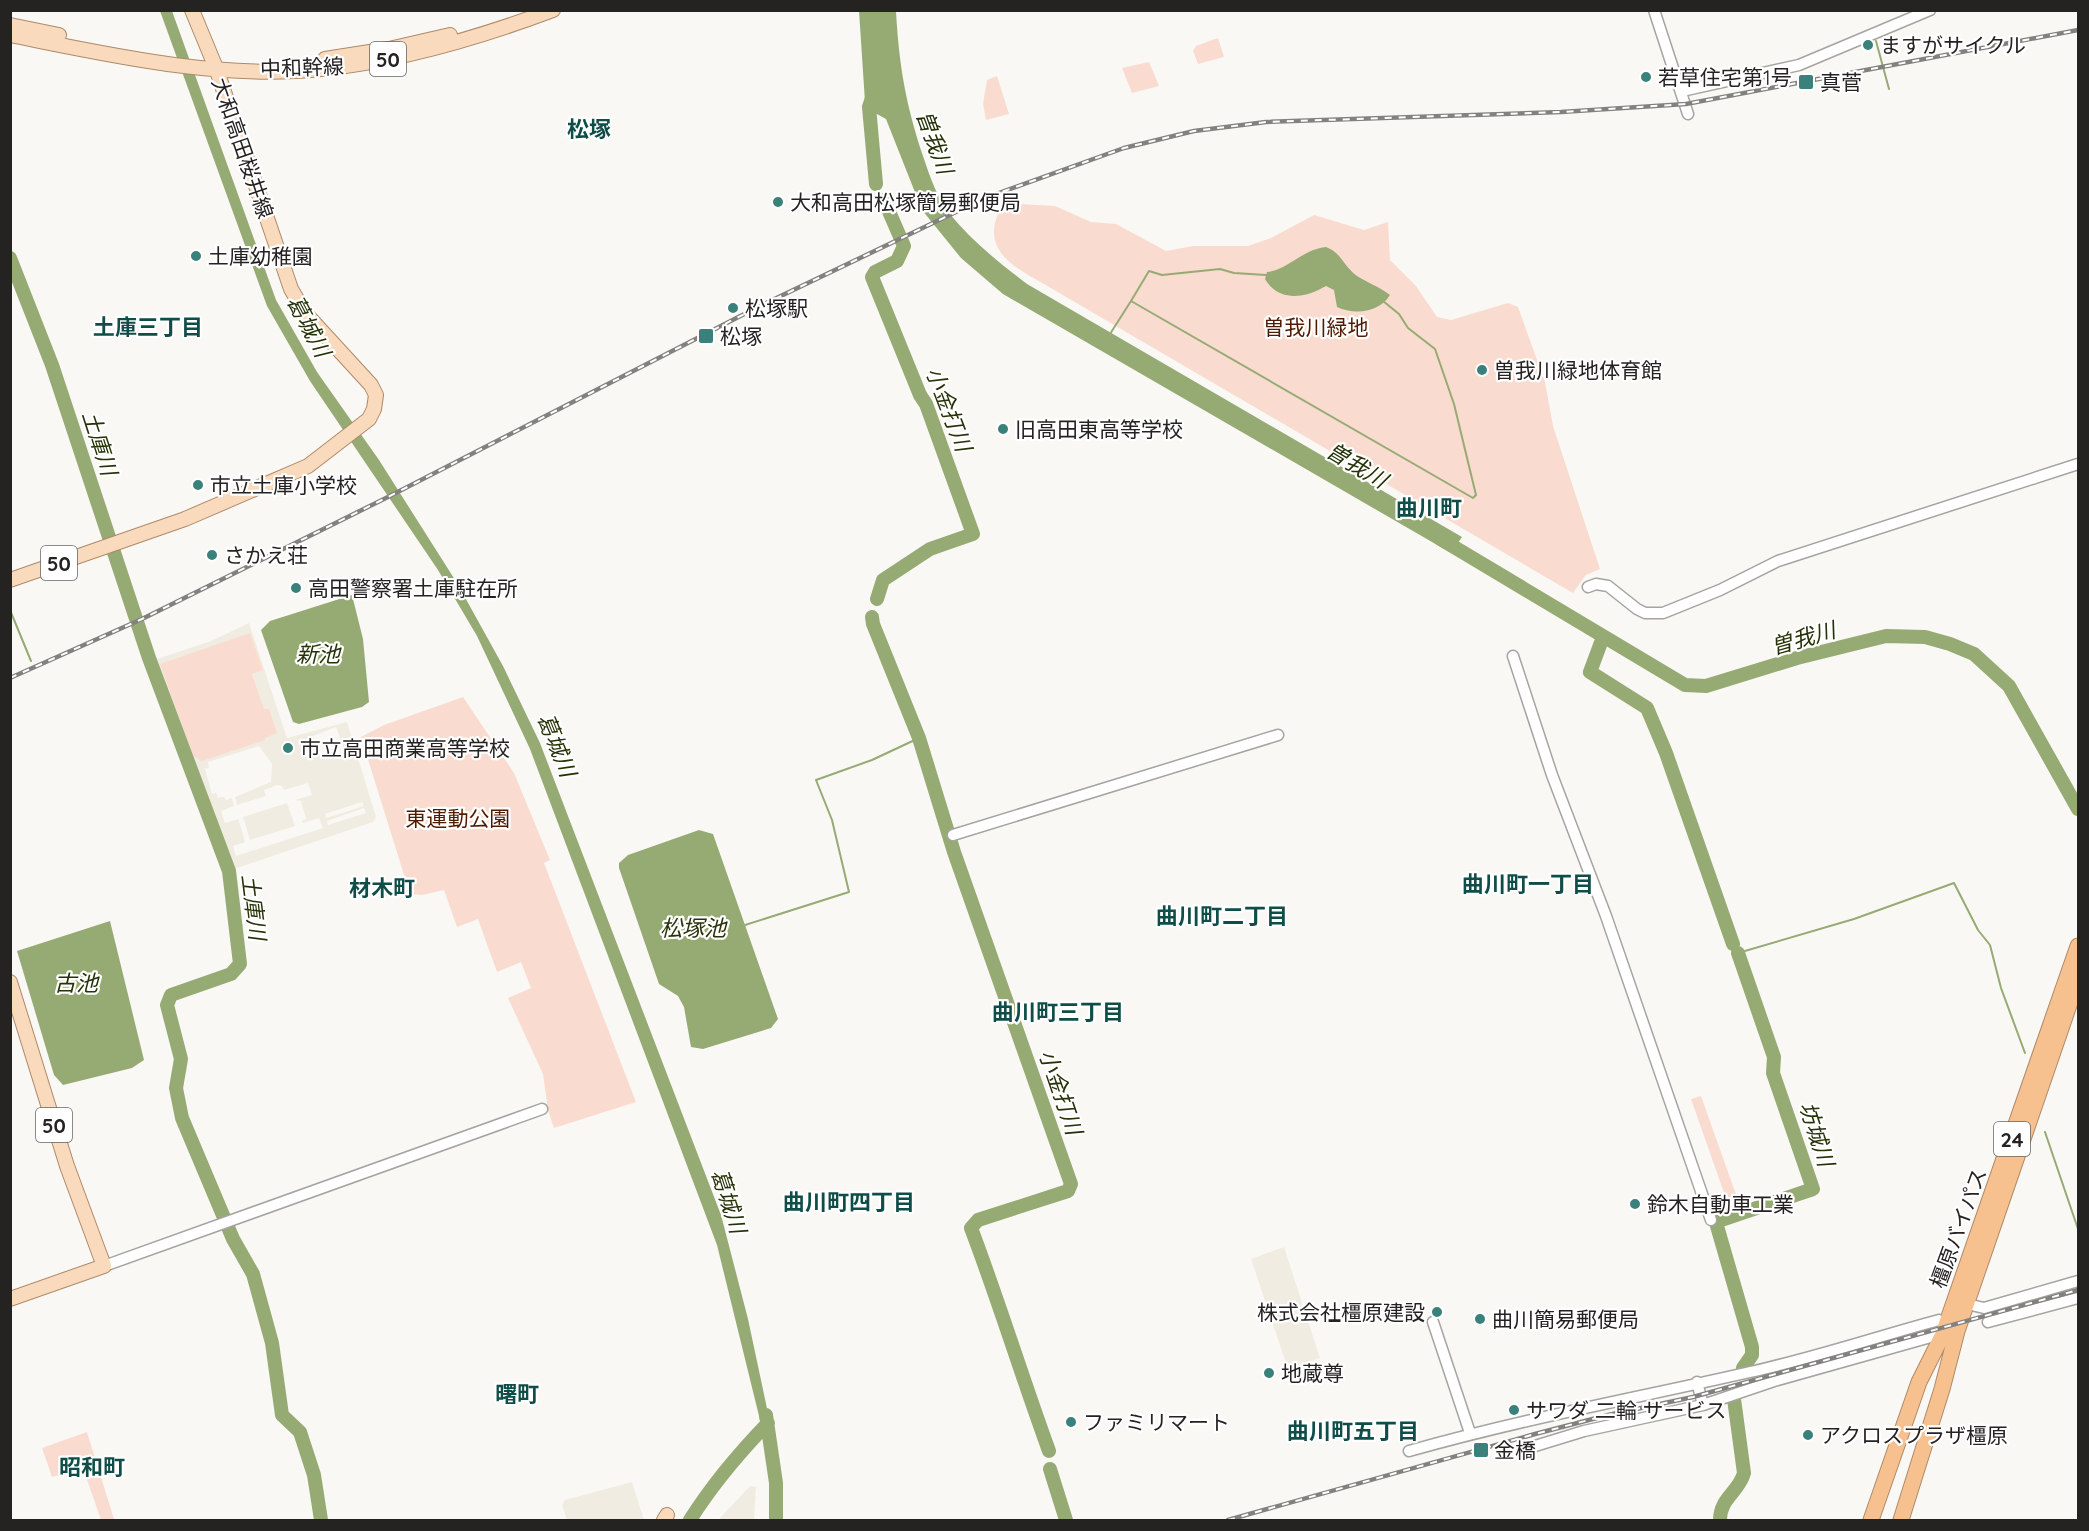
<svg xmlns="http://www.w3.org/2000/svg" width="2089" height="1531" font-family="Quicksand,'Noto Sans JP',sans-serif">
	<style>
		.built { fill: #f1ece1; fill-rule: evenodd }
		.green { fill: #fadbcf }
		.water { fill: #96ab74 }
		.lines { fill: none; stroke-linecap: round; stroke-linejoin: round }
		.stream { stroke: #96ab74; stroke-width: 2 }
		.river { stroke: #96ab74; stroke-width: 14 }
		.minor-casing { stroke: #a6a4a1; stroke-width: 13 }
		.major-casing { stroke: #ad8a69; stroke-width: 16 }
		.highway-casing { stroke: #ad8a69; stroke-width: 17 }
		.minor { stroke: #fff; stroke-width: 10 }
		.major { stroke: #fadabc; stroke-width: 14 }
		.highway { stroke: #f7c18f; stroke-width: 15 }
		.rail-casing { stroke: #83817f; stroke-width: 4.5 }
		.rail { stroke: #fff; stroke-width: 2; stroke-dasharray: 7; stroke-linecap: butt }
		.poi-dot { fill: #3a817b; stroke: #fff; stroke-width: 2 }
		.labels { text-anchor: middle; dominant-baseline: central; stroke-width: 4.5; stroke-linejoin: round; paint-order: stroke }
		.shield { fill: #fff; stroke: #666564; stroke-width: 1.5 }
		.shield-label { font-size: 20px; font-weight: bold; fill: #242322 }
		.poi-label { font-size: 21px; fill: #242322; stroke: #fff; text-anchor: start }
		.street-label { font-size: 21px; fill: #242322; stroke: #fff }
		.park-label { font-size: 21px; fill: #501a01; stroke: #fff }
		.neighbourhood-label { font-size: 22px; font-weight: bold; fill: #0f4d48; stroke: #fff }
		.water-label { font-size: 22px; font-style: italic; fill: #263308; stroke: #fff }
	</style>
	<rect width="100%" height="100%" fill="#faf8f5"/>
	<!-- built -->
	<path class="built" d="M249 623 287 738 347 722 376 817 373 822 231 870 157 659 211 641ZM161 664 263 670 252 674 264 710H269L264 738 193 756ZM336 727 345 751 321 759 313 736ZM259 746 272 764 271 782 235 797 237 805 266 796 264 790 277 785 282 786 284 790 308 783 312 795 295 800 301 801 306 819 302 821 303 823 319 818 323 828 236 856 233 846 245 842 239 821 238 819 225 823 221 811 234 806 232 798 226 800 224 797 218 798 216 793 212 794 205 769 209 768 208 762ZM362 802 364 806 326 818 325 814ZM364 808 366 813 328 825 327 821Z
		M287 803 295 826 250 840 243 817Z
		M1284 1247 1320 1358 1288 1369 1251 1259Z
		M632 1482 644 1520H567L562 1505 565 1500Z
		M750 1486 756 1487 754 1520H718Z"/>
	<!-- green -->
	<path class="green" d="M1218 38 1224 57 1198 64 1193 51 1196 46Z
		M1149 62 1159 86 1132 93 1122 68Z
		M997 76 1009 114 986 120 983 104 987 80Z
		M1002 203 1055 206 1091 222 1116 224 1166 251 1193 246H1248L1271 238 1314 215 1364 230 1388 222 1390 260 1416 286 1437 317 1451 320 1508 303 1518 307 1545 382 1553 426 1600 569 1586 575 1573 593 1049 287C1028 274 993 260 994 231 994 222 999 211 1002 203Z
		M250 633 263 670 252 674 264 709H269L277 733 265 738V740L202 761 193 756 160 664Z
		M463 697 514 773 550 860 544 863 636 1102 554 1128 548 1110 543 1074 508 998 531 988 521 962 497 972 478 919 457 927 444 890 422 895 410 894 361 737 384 725Z
		M1701 1096 1739 1203 1729 1207 1691 1099Z
		M87 1432 114 1519 101 1520 83 1468 52 1477 42 1448Z"/>
	<!-- water -->
	<path class="water" d="M160 11H172L276 300 317 372 379 460 457 583 503 666 540 743 721 1215 748 1319 772 1432 765 1434 760 1420 717 1245 530 749 477 636 438 570 310 381 267 306Z
		M859 11H896C899 66 906 106 924 159 930 177 937 197 949 213 972 241 998 262 1027 284L1462 537 1451 553 1003 294 961 258 922 210 886 119 877 114 866 117Z
		M1326 247C1341 252 1344 267 1357 276 1368 283 1380 287 1390 295 1379 313 1354 315 1337 307L1334 290 1326 286C1306 298 1279 303 1265 279L1267 272C1288 270 1301 250 1326 247Z
		M352 595 363 639 369 702 362 707 299 724 293 722 261 630 270 621Z
		M699 830 713 834 778 1019 771 1028 703 1049 691 1047 684 1007 678 996 659 984 619 868V863L628 855Z
		M110 921 144 1060 132 1068 63 1085 54 1075 17 951Z"/>
	<g class="lines">
		<!-- stream -->
		<path class="stream" d="M1876 41 1889 89
			M1266 275 1234 273 1220 269 1162 275 1149 271 1131 301 1473 498 1476 495 1454 404 1435 349 1408 328 1399 314 1383 301
			M1110 334 1131 301
			M10 610 31 661
			M745 925 849 892 832 820 816 780 872 760 919 738
			M1738 953 1854 919 1954 883 1978 930 1990 945 2001 988 2025 1053
			M2045 1132 2078 1229"/>
		<!-- river -->
		<path class="river" d="M872 98 869 107 876 184
			M10 258 52 365 149 658 229 871 240 964 231 974 171 995 167 1005 181 1059 176 1088 182 1118 233 1239 253 1274 272 1343 282 1415 300 1432 314 1475 321 1520
			M1439 538 1685 685 1706 686 1797 658 1886 636 1925 637 1950 644 1974 654 2009 686 2078 809
			M877 599 883 580 930 549 973 534 926 404 920 395 872 277 875 272 897 261 904 246 884 200
			M872 617 873 624 919 738 954 852 1071 1184 1068 1191 978 1220 971 1228C999 1302 1022 1377 1049 1451
			M1603 637 1590 672 1647 708 1666 753 1733 944
			M1738 953 1774 1057 1773 1073 1813 1189 1718 1221 1717 1226 1752 1347V1355L1743 1368
			M766 1415 776 1483V1520
			M1050 1469 1066 1520
			M690 1520C712 1485 739 1453 768 1423
			M1720 1520C1720 1498 1739 1492 1744 1473L1734 1399"/>
		<!-- minor casing -->
		<g class="minor-casing">
			<path id="minor" d="M1654 10 1688 114
				M1682 91 1799 65 1930 10
				M1588 587 1596 584 1608 586 1637 609 1645 613H1663L1720 590 1778 561 2078 464
				M1513 656 1552 775 1606 916 1711 1220
				M953 835 1278 735
				M104 1266 542 1109
				M1967 1304 1984 1308 2078 1281
				M1433 1322 1470 1433
				M1988 1322 2078 1298
				M1697 1382 1703 1405
				M1535 1446 1584 1431 1703 1405 1774 1381 1945 1333
				M1409 1451C1522 1419 1636 1398 1750 1372 1814 1358 1876 1337 1939 1320"/>
		</g>
		<!-- major casing -->
		<g class="major-casing">
			<path id="major" d="M10 25 59 35
				M10 35C110 55 219 80 321 69 401 61 478 38 553 10
				M325 59 389 49 450 35
				M10 580 185 519 308 466 369 419 374 409 376 395 371 385 305 313 291 289 216 68 192 10
				M10 982 67 1166 104 1266 10 1299
				M664 1520 667 1515"/>
		</g>
		<!-- highway casing -->
		<g class="highway-casing">
			<path id="highway" d="M1871 1520 1919 1382 1943 1334 2078 946
				M1901 1520 1942 1389 1957 1331 2078 979"/>
		</g>
		<!-- minor -->
		<use href="#minor" class="minor"/>
		<!-- major -->
		<use href="#major" class="major"/>
		<!-- highway -->
		<use href="#highway" class="highway"/>
		<!-- rail casing -->
		<g class="rail-casing">
			<path id="rail" d="M10 678 142 619 384 499 756 308 985 198 1124 148 1194 131 1266 122 1561 112 1686 104 2078 30
				M1228 1520 1535 1434 1608 1415 1693 1397 2078 1290"/>
		</g>
		<!-- rail -->
		<use href="#rail" class="rail"/>
	</g>
	<!-- markers -->
	<g class="poi-dot">
		<circle cx="1868" cy="45" r="6"/>
		<circle cx="1646" cy="77" r="6"/>
		<rect x="1798" y="74" width="16" height="16" rx="3"/>
		<circle cx="778" cy="202" r="6"/>
		<circle cx="196" cy="256" r="6"/>
		<circle cx="733" cy="308" r="6"/>
		<rect x="698" y="328" width="16" height="16" rx="3"/>
		<circle cx="1482" cy="370" r="6"/>
		<circle cx="1003" cy="429" r="6"/>
		<circle cx="198" cy="485" r="6"/>
		<circle cx="212" cy="555" r="6"/>
		<circle cx="296" cy="588" r="6"/>
		<circle cx="288" cy="748" r="6"/>
		<circle cx="1635" cy="1204" r="6"/>
		<circle cx="1437" cy="1312" r="6"/>
		<circle cx="1480" cy="1319" r="6"/>
		<circle cx="1269" cy="1373" r="6"/>
		<circle cx="1514" cy="1410" r="6"/>
		<circle cx="1071" cy="1422" r="6"/>
		<circle cx="1808" cy="1435" r="6"/>
		<rect x="1473" y="1442" width="16" height="16" rx="3"/>
	</g>
	<g class="labels">
		<!-- shield labels -->
		<g class="shield">
			<rect x="370" y="42" width="36" height="34" rx="4.5"/>
			<rect x="41" y="546" width="36" height="34" rx="4.5"/>
			<rect x="36" y="1108" width="36" height="34" rx="4.5"/>
			<rect x="1994" y="1122" width="36" height="34" rx="4.5"/>
		</g>
		<g class="shield-label">
			<text x="388" y="59">50</text>
			<text x="59" y="563">50</text>
			<text x="54" y="1125">50</text>
			<text x="2012" y="1139">24</text>
		</g>
		<!-- poi labels -->
		<g class="poi-label">
			<text x="1880" y="45">ますがサイクル</text>
			<text x="1658" y="77">若草住宅第1号</text>
			<text x="1820" y="82">真菅</text>
			<text x="790" y="202">大和高田松塚簡易郵便局</text>
			<text x="208" y="256">土庫幼稚園</text>
			<text x="745" y="308">松塚駅</text>
			<text x="720" y="336">松塚</text>
			<text x="1494" y="370">曽我川緑地体育館</text>
			<text x="1015" y="429">旧高田東高等学校</text>
			<text x="210" y="485">市立土庫小学校</text>
			<text x="224" y="555">さかえ荘</text>
			<text x="308" y="588">高田警察署土庫駐在所</text>
			<text x="300" y="748">市立高田商業高等学校</text>
			<text x="1647" y="1204">鈴木自動車工業</text>
			<text x="1425" y="1312" text-anchor="end">株式会社橿原建設</text>
			<text x="1492" y="1319">曲川簡易郵便局</text>
			<text x="1281" y="1373">地蔵尊</text>
			<text x="1526" y="1410">サワダ 二輪 サービス</text>
			<text x="1083" y="1422">ファミリマート</text>
			<text x="1820" y="1435">アクロスプラザ橿原</text>
			<text x="1494" y="1450">金橋</text>
		</g>
		<!-- street labels -->
		<g class="street-label">
			<text transform="translate(302 67) rotate(-2)">中和幹線</text>
			<text transform="translate(243 148) rotate(71)">大和高田桜井線</text>
			<text transform="translate(1958 1228) rotate(-70)">橿原バイパス</text>
		</g>
		<!-- park labels -->
		<g class="park-label">
			<text x="1316" y="327">曽我川緑地</text>
			<text x="458" y="818">東運動公園</text>
		</g>
		<!-- neighbourhood labels -->
		<g class="neighbourhood-label">
			<text x="589" y="129">松塚</text>
			<text x="148" y="327">土庫三丁目</text>
			<text x="1429" y="508">曲川町</text>
			<text x="1528" y="884">曲川町一丁目</text>
			<text x="382" y="888">材木町</text>
			<text x="1222" y="916">曲川町二丁目</text>
			<text x="1058" y="1012">曲川町三丁目</text>
			<text x="849" y="1202">曲川町四丁目</text>
			<text x="517" y="1394">曙町</text>
			<text x="1353" y="1431">曲川町五丁目</text>
			<text x="92" y="1467">昭和町</text>
		</g>
		<!-- water labels -->
		<g class="water-label">
			<text transform="translate(935 142) rotate(70)">曽我川</text>
			<text transform="translate(309 326) rotate(62)">葛城川</text>
			<text transform="translate(949 409) rotate(69)">小金打川</text>
			<text transform="translate(100 443) rotate(72)">土庫川</text>
			<text transform="translate(1357 465) rotate(31)">曽我川</text>
			<text transform="translate(1803 638) rotate(-16)">曽我川</text>
			<text x="318" y="654">新池</text>
			<text transform="translate(557 745) rotate(68)">葛城川</text>
			<text transform="translate(254 907) rotate(83)">土庫川</text>
			<text x="693" y="928">松塚池</text>
			<text x="76" y="983">古池</text>
			<text transform="translate(1061 1092) rotate(71)">小金打川</text>
			<text transform="translate(1817 1134) rotate(72)">坊城川</text>
			<text transform="translate(729 1201) rotate(72)">葛城川</text>
		</g>
	</g>
	<!-- border -->
	<rect width="2089" height="1531" fill="none" stroke="#242322" stroke-width="24"/>
</svg>
